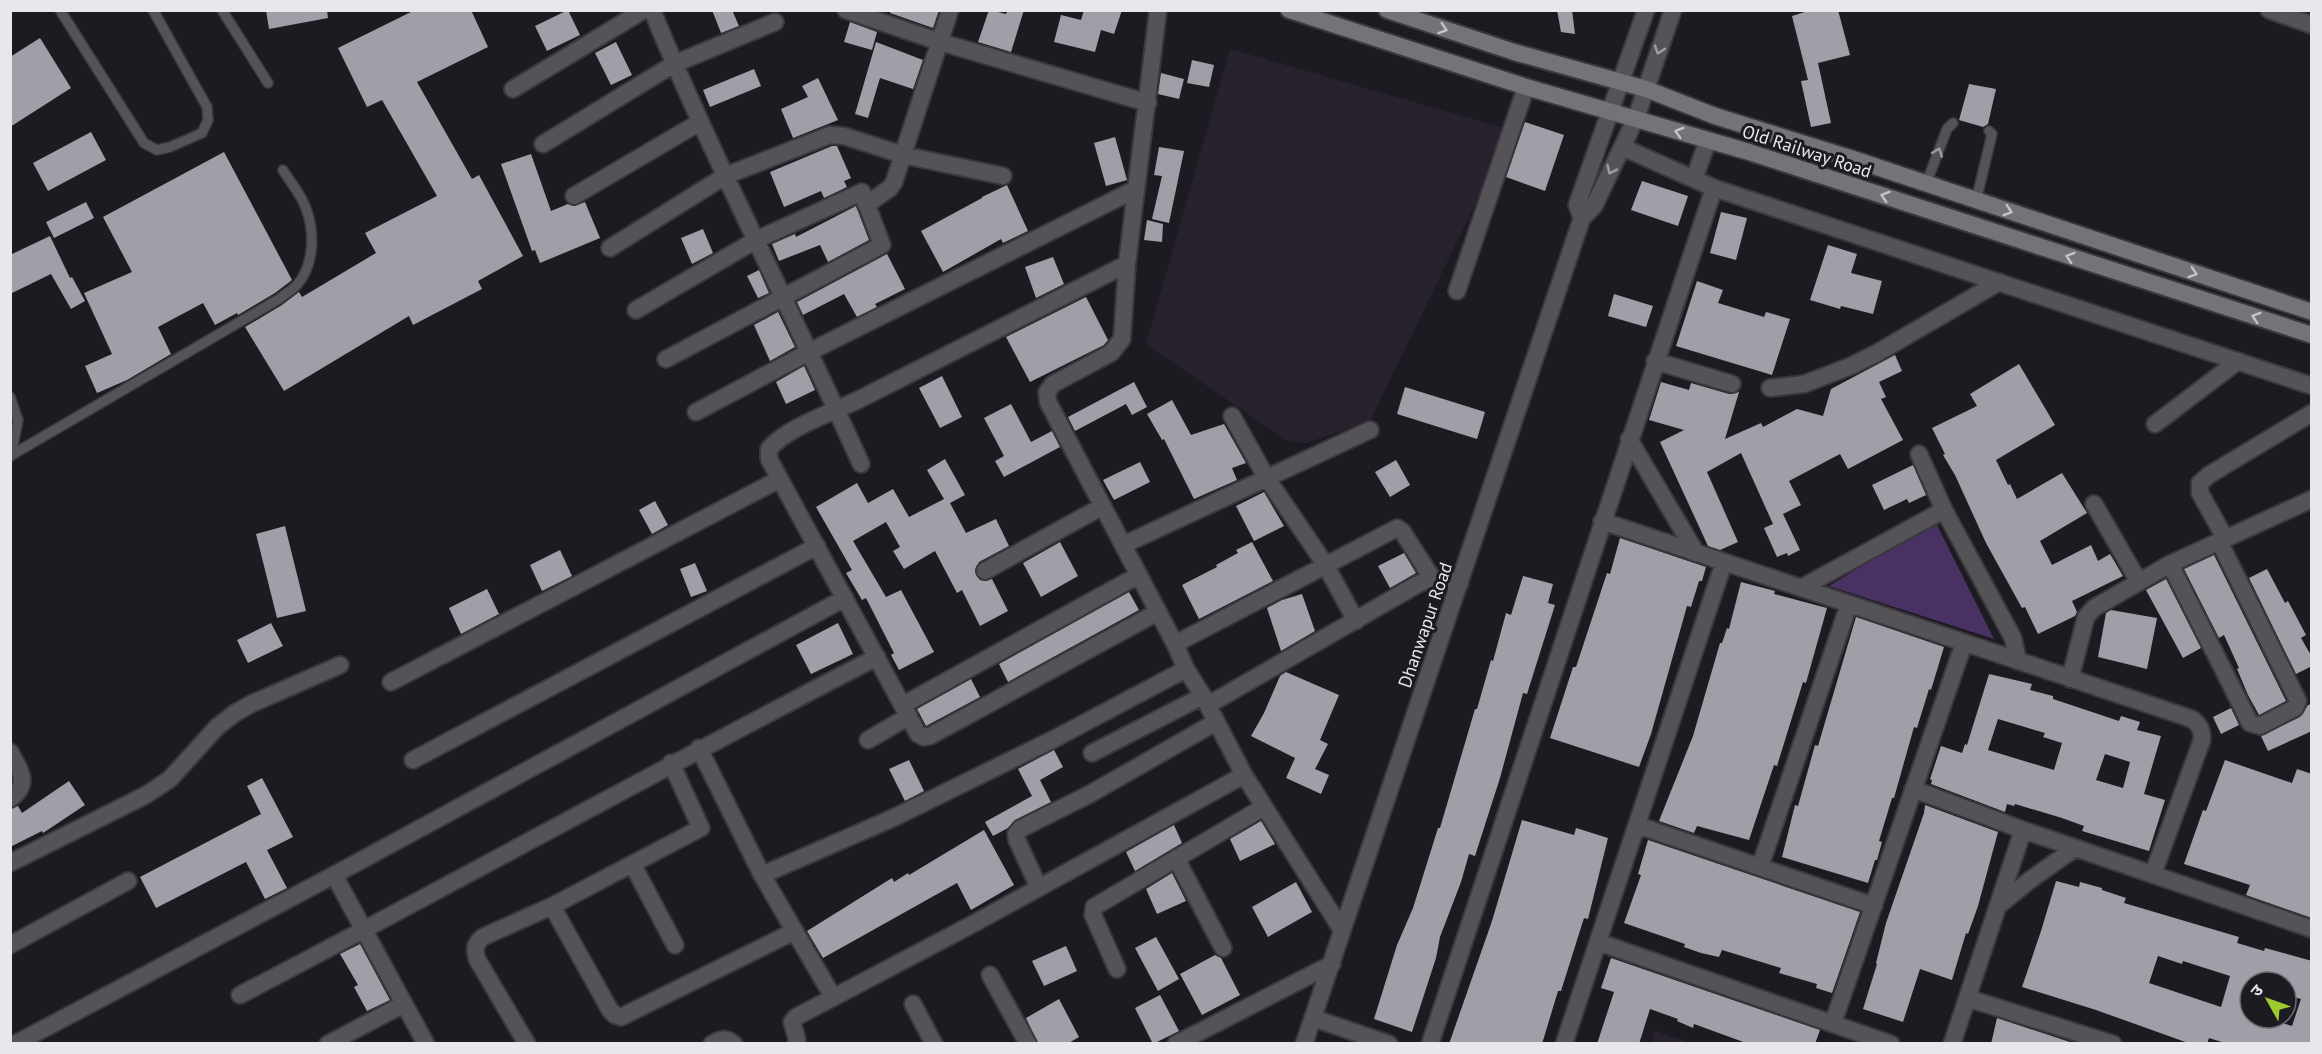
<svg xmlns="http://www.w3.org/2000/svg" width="2322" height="1054" font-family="'PT Sans','Noto Sans Devanagari',sans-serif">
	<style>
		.built { fill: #28222f }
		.green { fill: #493263 }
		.building { fill: #a29ea7; fill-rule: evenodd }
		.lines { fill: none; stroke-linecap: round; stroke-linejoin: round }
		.service-casing { stroke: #3a383e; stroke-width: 12 }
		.minor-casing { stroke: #3a383e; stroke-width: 20 }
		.tertiary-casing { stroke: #3a383e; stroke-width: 20 }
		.secondary-casing { stroke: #3a383e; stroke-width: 20 }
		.service { stroke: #555357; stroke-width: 9 }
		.minor { stroke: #555357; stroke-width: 16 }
		.tertiary { stroke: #555357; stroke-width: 16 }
		.secondary { stroke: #757379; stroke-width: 16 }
		.oneway { stroke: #c6c4ca }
		.oneway2 { stroke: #9f9da2 }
		.labels { text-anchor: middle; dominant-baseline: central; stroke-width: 6; stroke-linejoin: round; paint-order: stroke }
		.street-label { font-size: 18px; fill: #e9e7ec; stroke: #1d1b22 }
	</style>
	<rect width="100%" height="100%" fill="#1d1b22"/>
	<!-- built -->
	<path class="built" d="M1230 49 1511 130 1370 421 1306 443 1286 440 1146 344Z
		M1655 1031 1691 1043H1651Z"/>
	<!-- green -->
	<path class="green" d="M1935 521 1994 639 1829 586Z"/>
	<!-- building -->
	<path class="building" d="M266 10H327L328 18 269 29Z
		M415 10H471L488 47 417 82 472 179 479 175 523 256 478 281 482 289 413 325 409 316 284 391 245 327 282 305 299 292 302 297 376 253 365 233 437 196 382 100 367 107 338 48Z
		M568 10 580 35 547 51 535 26Z
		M712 10H732L739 26 721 33Z
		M890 10H939L933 28 890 13Z
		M989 10 1006 14 1008 10H1024L1011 52 978 42Z
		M1084 10H1122L1114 34 1101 30 1095 52 1054 42 1061 15 1081 20Z
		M1557 10H1572L1575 34 1561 32Z
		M1811 10H1838L1850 55 1818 63 1831 123 1811 127 1801 81 1808 80 1792 16Z
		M850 22 877 32 872 50 844 42Z
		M40 38 71 88 10 127V57Z
		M616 42 632 75 611 85 595 53Z
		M876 42 923 60 913 89 880 78 868 118 855 114Z
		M1192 60 1214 65 1209 87 1187 83Z
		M754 69 761 86 710 107 703 90Z
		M1161 73 1184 79 1179 99 1158 94Z
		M818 78 838 120 793 138 781 109 808 97 802 86Z
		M1969 84 1996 89 1988 124 1983 127 1959 120Z
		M1525 122 1564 135 1545 191 1506 177Z
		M91 132 106 160 48 191 33 163Z
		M1115 137 1127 180 1106 186 1094 143Z
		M832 146H837L851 178 844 181 847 187 824 198 821 191 784 207 770 172Z
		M1159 147 1184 151 1169 223 1152 219 1162 176 1154 175Z
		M224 152 292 280 275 293 238 315 237 313 215 325 203 303 158 327 171 354 127 380 97 393 85 366 112 354 84 293 132 272 103 217Z
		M531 154 551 211 568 204 575 206 585 202 600 238 540 263 535 250 532 251 501 164Z
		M1642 181 1688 196 1678 226 1631 210Z
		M1007 185 1028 231 1003 243 1001 239 943 272 921 231 982 198V197Z
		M86 202 94 218 54 238 46 222Z
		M856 206 869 240 828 262 820 245 779 261 772 244 795 234 796 237Z
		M1721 212 1747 218 1736 260 1710 253Z
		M1147 220 1163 224 1162 242 1144 240Z
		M703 229 713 253 692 264 681 238Z
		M50 236 70 278 72 277 85 301 71 309 51 274 10 294V255Z
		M1828 245 1857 254 1851 273 1882 281 1873 314 1841 306 1840 309 1810 300Z
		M887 254 905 289 875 304 877 307 857 317 844 294 803 315 797 302Z
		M1053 257 1064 284 1036 298 1025 267Z
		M759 270 769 293 758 298 747 276Z
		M1697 281 1723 290 1718 303 1764 317 1766 312 1790 319 1772 375 1676 346Z
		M1614 294 1653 306 1646 327 1608 316Z
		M1086 297 1108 340 1104 345 1030 382 1006 337Z
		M778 312 795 347 770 361 754 325Z
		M1895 355 1902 371 1879 382 1886 397 1881 399 1903 440 1848 469 1840 454 1789 481 1801 505 1783 514 1800 550 1788 556 1787 553 1777 557 1764 528 1773 524 1741 453 1707 472 1738 542 1720 550 1708 546 1660 442 1684 430 1649 420 1661 382 1689 390 1691 383 1729 394 1739 392 1725 439 1761 423 1763 427 1797 409 1823 416 1831 389Z
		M2019 364 2055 425 1996 460 2008 485 2010 484 2017 499 2062 473 2087 513 2040 541 2052 565 2091 545 2098 561 2110 554 2123 576 2072 601 2077 612 2075 616 2038 634 2025 607 2022 608 1986 543 1955 475 1943 455 1945 454 1932 428 1977 406 1970 394Z
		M804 366 815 390 786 404 776 382Z
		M942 376 962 417 940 428 919 388Z
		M1134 382 1147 407 1132 415 1126 404 1075 431 1068 417Z
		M1405 387 1485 412 1477 439 1397 414Z
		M1172 400 1191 435 1224 424 1246 463 1232 468 1237 480 1194 499 1164 439 1162 440 1147 414Z
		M1011 404 1031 442 1052 431 1060 447 1004 477 995 461 1004 456 984 418Z
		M945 459 965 495 950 503 966 533 996 519 1009 546 979 562 975 571 980 580 985 581 992 579 1008 611 980 626 962 590 957 593 935 551 904 569 893 551 900 547 886 522 853 541 886 597 901 590 934 652 899 670 891 655 894 653 866 598 862 600 846 573 852 570 816 507 857 483 868 503 893 489 909 517 944 499 927 470Z
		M1396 460 1410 485 1390 497 1375 472Z
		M1140 462 1150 482 1114 500 1103 480Z
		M1913 465 1926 495 1909 503 1907 499 1884 510 1872 485Z
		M1264 492 1284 526 1254 541 1236 506Z
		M655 501 668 525 652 534 639 510Z
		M285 526 306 611 277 618 256 534Z
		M1620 538 1706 567 1702 581H1699L1691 607 1687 606 1651 734 1639 767 1550 738 1573 667H1576L1607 573 1610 574Z
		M1060 542 1078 576 1041 597 1023 563Z
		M1252 542 1273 581 1199 619 1182 585 1217 567 1216 565 1238 553 1236 550Z
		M560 550 572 576 542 591 530 565Z
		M1404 553 1416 573 1390 588 1378 566Z
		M2214 555 2286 701 2259 715 2248 695 2237 669 2239 668 2224 635 2219 638 2184 569Z
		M695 563 707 591 691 597 680 569Z
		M2267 569 2285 603 2288 601 2306 635 2301 638 2312 657V666L2296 674 2249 578Z
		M1523 576 1553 584 1548 603 1555 605 1527 694 1523 693 1500 778 1475 856 1469 854 1461 882 1440 937 1436 958 1412 1032 1374 1019 1397 945 1413 908 1438 828H1440L1475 709H1477L1491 660 1493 661 1506 613 1511 615Z
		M2166 579 2201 648 2183 658 2146 590Z
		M1741 582 1775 591 1774 594 1827 608 1806 683 1803 682 1777 766 1774 765 1749 840 1697 826 1694 833 1659 821 1693 736 1720 643H1722L1727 628 1729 629Z
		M487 589 499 614 461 634 449 608Z
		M1129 592 1139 610 1008 682 999 664Z
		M1302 594 1315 631 1281 651 1267 608 1282 600Z
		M2111 610 2157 618 2147 669 2098 657 2106 613Z
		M1856 617 1944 647 1931 690 1929 689 1917 728 1914 727 1894 798H1892L1879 841 1882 842 1877 860H1875L1868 883 1782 857 1795 805 1798 806 1815 745 1818 746Z
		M271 623 283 646 248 663 237 640Z
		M838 623 853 654 811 674 796 645Z
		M1286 672 1339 695 1320 740 1328 744 1315 769 1329 775 1321 794 1286 778 1295 758 1251 736 1264 713 1280 676Z
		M1989 674 2032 684 2030 690 2053 696V699L2119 721 2121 716 2140 722 2137 730 2161 736 2144 794 2165 800 2149 851 2082 831 2084 826 2062 818 2015 804 2014 806 2007 804 2005 812 1931 784 1932 780 1930 779 1941 746 1962 753 1965 744 1967 745ZM1998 719 2045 733 2043 737 2062 743 2054 770 1988 750ZM2105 754 2130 762 2123 788 2096 780Z
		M971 679 980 697 926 726 917 709Z
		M2312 704V731L2268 751 2261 736 2300 717 2308 705Z
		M2231 708 2239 725 2221 734 2213 717Z
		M1054 750 1063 767 1040 780 1051 802 1015 820 1008 828 993 836 985 822 1032 796 1018 769Z
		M909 760 924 791 905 801 889 769Z
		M2225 760 2292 783 2297 769 2312 774V918L2246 895 2250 885 2184 864 2203 810 2206 811Z
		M262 778 293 837 267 850 287 888 265 899 246 862 156 908 140 877 261 814 247 786Z
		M69 781 85 805 43 833 42 831 10 847V809L18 806 22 813Z
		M1925 805 1998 832 1978 906 1968 934 1966 933 1952 980 1920 969 1903 1022 1863 1009 1877 964 1876 963 1886 923 1924 813Z
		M1522 820 1574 835 1576 828 1608 838 1588 919 1584 918 1561 991H1558L1542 1044H1449L1492 921Z
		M1261 821 1275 844 1240 861 1230 839Z
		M1174 825 1182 843 1135 871 1126 852Z
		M984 830 1014 885 971 910 957 883 823 958 807 931 892 878 894 882 908 873 909 875Z
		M1648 840 1860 912 1832 993 1816 988 1817 984 1779 973 1781 968 1722 950 1719 957 1701 953 1684 947 1685 944 1624 923 1641 875 1638 874Z
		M1172 873 1186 901 1157 914 1146 889Z
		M2056 881 2079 887 2080 882 2102 888V890L2126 898 2124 903 2239 937 2237 943 2264 951 2265 948 2312 961V1044H2228L2209 1038 2207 1044H2191L2096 1010 2022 987 2041 931ZM2158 956 2182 964 2183 961 2230 976 2221 1007 2149 983ZM2250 982H2286V995L2301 999 2292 1026 2265 1018H2250V1012L2244 1010 2250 991Z
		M1296 882 1312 912 1268 937 1252 907Z
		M1156 937 1179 979 1158 991 1135 948Z
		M360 944 390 1000 367 1011 354 987 358 985 340 954Z
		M1066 946 1077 971 1044 986 1032 961Z
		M1215 955 1221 958 1240 995 1202 1015 1180 974Z
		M1611 958 1820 1030 1815 1044H1749L1694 1024 1693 1028 1677 1021 1678 1019 1650 1009 1639 1044H1597L1614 992 1601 988Z
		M1160 995 1179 1031 1153 1044 1135 1008Z
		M1059 999 1079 1037 1067 1044H1038L1026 1018Z
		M1997 1018 2076 1044H1991Z"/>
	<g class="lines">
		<!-- service casing -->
		<g class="service-casing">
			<path id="service" d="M60 10 144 143 157 150 170 147 202 133 208 120 207 107 153 10
				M222 10 268 83
				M1926 184 1947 129 1953 123
				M1976 201 1992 134 1989 131
				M10 397 18 420 11 456
				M10 456 279 299C285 294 292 290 297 285 315 264 315 230 305 206 300 193 290 182 283 170"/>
		</g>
		<!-- minor casing -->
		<g class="minor-casing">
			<path id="minor" d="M652 10C715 164 793 312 861 464
				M846 10 940 42 1148 103
				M1158 10 1127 264 1122 339 1111 353 1053 384 1047 392 1048 402 1175 644 1186 669 1203 696 1244 775 1342 930
				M513 89 644 10
				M543 144 674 64 775 22
				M574 196 700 122
				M866 205 890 188 894 182 950 10
				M610 248 725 176 830 135 844 136 903 155 1003 176
				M1127 264C1038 309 949 354 860 399 834 412 787 427 769 449V459L918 734 924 737 930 736 1158 612
				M1457 291 1526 87
				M636 310 756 240 862 192 882 245 666 359
				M1655 361 1732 384
				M1770 388 1804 384 1851 366 1877 353 1999 282
				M696 412 811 351 1136 189
				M1232 416 1266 477 1325 564 1356 621
				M2155 424 2238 361
				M1629 439 1696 553
				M1919 454 1944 510 2013 638 2018 661
				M2094 504 2139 582
				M1602 521 2192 719C2200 725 2202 730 2202 740L2153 874
				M2225 538 2200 493V483L2209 475 2312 413
				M1123 545 1370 430
				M2170 564 2250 723 2260 726 2295 708 2298 701 2220 543
				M985 571 1103 506
				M1801 588 1944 510
				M1175 644 1397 528 1402 531 1432 578
				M2070 679 2086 617 2094 608 2170 564 2312 499
				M391 682 780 479
				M903 705 1139 575
				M1208 705 1418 584 1432 578 1460 583
				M868 740 909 716
				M699 748 762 875 833 997
				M10 752C20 771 31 783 10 799
				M1092 753 1203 696
				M413 760 817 546
				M1913 789 2023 830 2312 929
				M1637 825 1874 906
				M1176 858 1223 948
				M10 863 146 795 170 779 217 727 235 713 251 704 340 665
				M633 865 675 945
				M1760 867 1849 604
				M334 875 426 1044
				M762 875 893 818 1054 739 1186 669
				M1039 888 1017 840 1016 834 1020 829 1090 794 1216 722
				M552 906 610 1010 615 1015 621 1017 795 931
				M1998 906 2030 880 2075 848
				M1598 942 1891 1044
				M10 945 128 881
				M1117 969 1093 915 1094 907 1264 807
				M990 975 1028 1044
				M240 995C453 884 663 767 877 657
				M1967 998 2113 1044
				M913 1004 934 1044
				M1313 1018 1389 1044
				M1833 1023 1964 643
				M15 1044 334 875 845 598
				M328 1044 404 1004
				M527 1044 477 959C474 948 475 944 483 937L552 906 701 828 671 763
				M712 1044C721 1039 725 1037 734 1044
				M796 1044 797 1039 792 1022 796 1017 971 925 1244 775
				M1176 1044 1332 964
				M1430 1044 1714 188
				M1564 1044 1724 562
				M1952 1044 2023 830"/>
		</g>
		<!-- tertiary casing -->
		<g class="tertiary-casing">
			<path id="tertiary" d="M2269 10 2312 25
				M1622 147 1714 188 2312 386
				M1694 179 1708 140
				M1582 218 1577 205 1646 10
				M1304 1044 1582 218 1594 206 1636 118 1673 10"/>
		</g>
		<!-- secondary casing -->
		<g class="secondary-casing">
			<path id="secondary" d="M1289 10 1526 87 1749 152 2312 335
				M1387 10 1514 52 1646 89 1715 116 1853 159 2312 312"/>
		</g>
		<!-- service -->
		<use href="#service" class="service"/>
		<!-- minor -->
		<use href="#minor" class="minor"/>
		<!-- tertiary -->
		<use href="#tertiary" class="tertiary"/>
		<!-- secondary -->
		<use href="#secondary" class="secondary"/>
	</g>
	<!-- one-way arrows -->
	<defs><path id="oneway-chevron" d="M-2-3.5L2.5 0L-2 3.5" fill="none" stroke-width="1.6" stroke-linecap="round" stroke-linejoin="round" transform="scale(1.5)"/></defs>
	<g class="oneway">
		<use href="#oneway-chevron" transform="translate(1443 29) rotate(18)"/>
		<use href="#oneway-chevron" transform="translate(1679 132) rotate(-163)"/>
		<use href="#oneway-chevron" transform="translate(1885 196) rotate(-162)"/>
		<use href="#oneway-chevron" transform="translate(2008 211) rotate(18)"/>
		<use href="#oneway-chevron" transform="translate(2070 257) rotate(-162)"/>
		<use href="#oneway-chevron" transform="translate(2193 273) rotate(18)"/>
		<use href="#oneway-chevron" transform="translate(2256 317) rotate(-162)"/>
	</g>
	<g class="oneway2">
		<use href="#oneway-chevron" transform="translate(1659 50) rotate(108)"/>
		<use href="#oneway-chevron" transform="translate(1938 152) rotate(-69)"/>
		<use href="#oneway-chevron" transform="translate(1611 170) rotate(116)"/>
	</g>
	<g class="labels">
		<!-- street labels -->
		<g class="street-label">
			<text transform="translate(1807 151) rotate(18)">Old Railway Road</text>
			<text transform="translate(1425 625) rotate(-71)">Dhanwapur Road</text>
		</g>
	</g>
	<!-- border -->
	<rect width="2322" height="1054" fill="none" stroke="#e9e7ec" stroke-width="24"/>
	<!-- north arrow -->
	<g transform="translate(2268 1000) rotate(310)"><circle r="28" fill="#1d1b22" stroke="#6f6d73" stroke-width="1.5"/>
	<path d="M0-4.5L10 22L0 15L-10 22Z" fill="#9fca2d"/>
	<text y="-9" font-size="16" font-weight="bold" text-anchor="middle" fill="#e9e7ec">उ</text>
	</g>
</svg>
